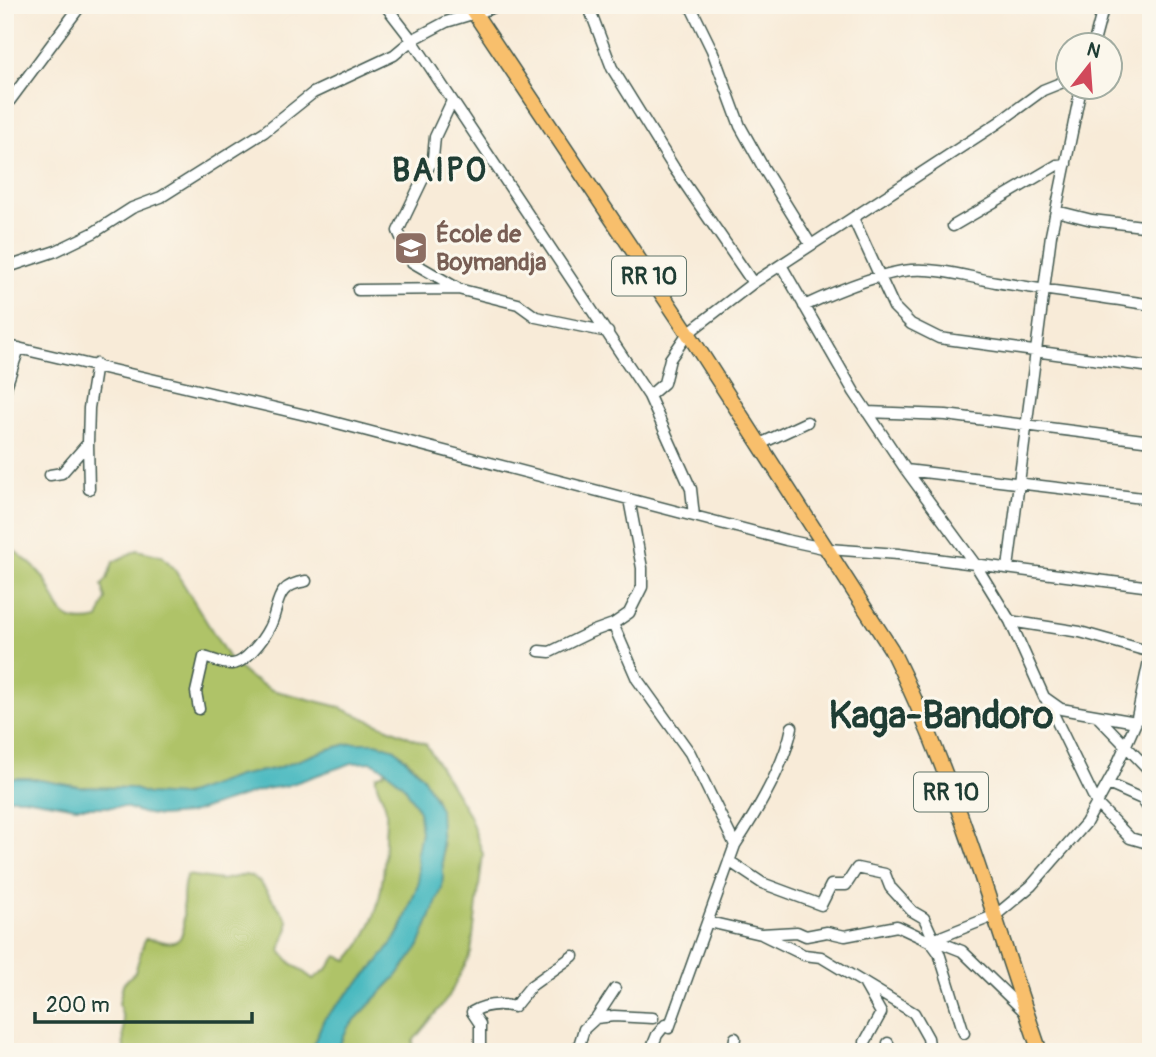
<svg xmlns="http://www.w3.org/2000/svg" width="1156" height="1057" font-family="Pangolin,sans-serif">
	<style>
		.green { fill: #afc367; stroke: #67804e; stroke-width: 2 }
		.water { fill: #4ab9c0; stroke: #347b7a; stroke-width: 2 }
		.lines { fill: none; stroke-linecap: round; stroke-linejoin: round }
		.minor-casing { stroke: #40574d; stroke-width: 13 }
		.major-casing { stroke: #40574d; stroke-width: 17 }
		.minor { stroke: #fff; stroke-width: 10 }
		.major { stroke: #f8bf6c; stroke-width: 14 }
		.labels { text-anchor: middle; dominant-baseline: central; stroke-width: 6; stroke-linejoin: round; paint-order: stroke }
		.shield { fill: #fbf7ec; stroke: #61756b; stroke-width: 2 }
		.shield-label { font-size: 23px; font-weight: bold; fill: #1f3d34 }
		.education-label { font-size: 24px; font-weight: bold; fill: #785e54; stroke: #fbf7ec; text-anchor: start }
		.district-label { font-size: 32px; font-weight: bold; letter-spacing: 2px; fill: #1f3d34; stroke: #fbf7ec }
		.town-label { font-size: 38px; font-weight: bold; fill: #1f3d34; stroke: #fbf7ec }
	</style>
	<rect width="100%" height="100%" fill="#fbf7ec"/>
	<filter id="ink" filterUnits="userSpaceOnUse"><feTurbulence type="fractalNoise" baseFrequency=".0143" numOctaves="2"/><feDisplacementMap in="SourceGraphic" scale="14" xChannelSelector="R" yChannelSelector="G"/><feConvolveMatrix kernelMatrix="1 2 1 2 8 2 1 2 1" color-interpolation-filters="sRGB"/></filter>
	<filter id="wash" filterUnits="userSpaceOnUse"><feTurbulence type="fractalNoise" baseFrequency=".00686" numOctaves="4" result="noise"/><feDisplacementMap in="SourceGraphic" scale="28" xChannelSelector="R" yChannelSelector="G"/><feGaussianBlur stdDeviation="1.57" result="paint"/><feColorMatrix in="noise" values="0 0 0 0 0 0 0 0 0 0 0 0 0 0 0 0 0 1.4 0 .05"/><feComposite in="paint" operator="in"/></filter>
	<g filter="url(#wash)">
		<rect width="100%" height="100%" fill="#f8ebd8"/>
		<!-- green -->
		<path class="green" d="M5 543C16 553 31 562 40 573 61 598 53 629 98 619L106 599 102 585 107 579 113 562 137 550 162 556 173 567 230 660 250 678 272 690 336 706 426 744 469 815 483 854 471 953 448 998 413 1041 414 1052H336L348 1027 396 977 410 959 420 943 442 888 443 846 439 830 440 815 435 797 417 769 395 749 376 743H351L326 750 278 768 238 776 193 793 175 796 148 794 131 788 80 787 28 778H5Z
			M386 769 405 787 419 811 421 832 417 853 419 882 398 935 378 962 324 1019 310 1052H124L123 1019 119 1003 123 984 135 972 145 939C155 937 168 947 178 940 189 932 178 893 187 875L221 880 246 875 253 877 260 882 288 920V928L280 950 290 962 313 979 327 969 337 956 348 960C379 926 385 882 385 838 385 829 387 820 386 811 386 798 374 787 376 776L384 773Z"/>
		<!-- water -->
		<path class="water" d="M351 743H376L395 749 423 777 440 809 443 875 442 888 418 948 396 977 348 1027 336 1052H310L324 1019 378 962 400 932 419 882 417 853 421 832 419 811 405 787 385 769 372 762 352 763 286 786 265 789 188 814 160 816 142 813 125 807H76L24 798H5V778H28L80 787 131 788 148 794 182 796 238 776 278 768 326 750Z"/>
	</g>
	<g filter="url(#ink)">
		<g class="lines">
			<!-- minor casing -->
			<g class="minor-casing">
				<path id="minor" d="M385 5 412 40 649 396 691 489 694 516
					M588 5 612 68 674 168 753 283
					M690 5 712 50 740 126 764 169 811 245
					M1093 46 1104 5
					M452 101 435 137 433 158 398 231 412 262 457 288
					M5 107 81 5
					M1056 211 1092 220 1151 227
					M853 218 894 307 911 324 939 338 1151 367
					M953 226 1057 165 1066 164
					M781 265 854 392 906 470 975 564 1010 621 1044 697 1061 709 1136 722
					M5 268 56 251 93 233 132 208 161 197 264 132 313 93 394 55 412 40 446 22 502 5
					M358 290 458 289 518 304 536 317 608 332
					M804 306C834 292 878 273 911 270 940 268 968 277 996 282 1048 291 1099 296 1151 305
					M5 345 314 417 786 540 828 549 898 554 1151 587
					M649 396 664 383 670 359 688 333 753 283 998 123 1043 90 1068 80
					M5 397 6 387 19 348
					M867 412 946 415 1151 441
					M88 443 89 489
					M760 444 807 422
					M906 470 1151 499
					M50 475 62 473 88 443 89 408 96 364
					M1008 568 1051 235 1081 88
					M1010 621 1080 632 1151 652
					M613 624 637 679 690 753 735 845 669 1028
					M539 651 550 652 591 632 613 624 629 613 642 587V568L629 499
					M1046 699 1097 804 1130 838 1151 844
					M199 709 196 692 204 657C212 659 222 664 231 664 244 665 263 640 269 628 281 606 272 586 306 581
					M1097 716 1151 772
					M1108 784 1142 799 1151 812
					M735 845C756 813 785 765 792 727
					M729 861 762 883 821 905 831 885H846L857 868 885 874 890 887 912 911 924 918 934 940 962 951 1026 1013
					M709 922 761 934 797 932 806 936 827 932 845 936 897 926 931 942 939 953 964 1033
					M763 935 804 955 821 957 914 1013 928 1038 930 1052
					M933 940 996 915 1031 886 1086 823 1113 774 1136 722 1151 651
					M864 983 881 1013 865 1042
					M596 1018 614 1016 653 1018
					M888 1043 891 1052
					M480 1052V1024L472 1012C486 1004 499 1003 514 1007L531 986 573 956
					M577 1052 584 1029 596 1018 615 989
					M650 1052 657 1035 665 1025
					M733 1052 735 1038"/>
			</g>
			<!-- major casing -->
			<g class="major-casing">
				<path id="major" d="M469 5 688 333 891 649C955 777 993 917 1040 1052"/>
			</g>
			<!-- minor -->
			<use href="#minor" class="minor"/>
			<!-- major -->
			<use href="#major" class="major"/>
		</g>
	</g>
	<!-- icons -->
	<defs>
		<g id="school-square" transform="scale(1.75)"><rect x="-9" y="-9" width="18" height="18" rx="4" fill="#8d6e63" stroke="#fbf7ec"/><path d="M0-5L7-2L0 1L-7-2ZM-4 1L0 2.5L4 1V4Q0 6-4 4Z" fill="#fff"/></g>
	</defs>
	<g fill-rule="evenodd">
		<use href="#school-square" x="411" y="248"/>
	</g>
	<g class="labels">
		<!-- shield labels -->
		<g class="shield">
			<rect x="612" y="256.5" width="74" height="39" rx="5"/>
			<rect x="914" y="772.5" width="74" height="39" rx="5"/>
		</g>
		<g class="shield-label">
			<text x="649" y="276">RR 10</text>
			<text x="951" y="792">RR 10</text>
		</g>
		<!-- education labels -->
		<g class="education-label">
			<text x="436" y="234">École de<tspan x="436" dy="28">Boymandja</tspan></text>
		</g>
		<!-- district labels -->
		<g class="district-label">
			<text x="440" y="171">BAIPO</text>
		</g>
		<!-- town labels -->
		<g class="town-label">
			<text x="941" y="716">Kaga-Bandoro</text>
		</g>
	</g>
	<!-- margin -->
	<rect width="1156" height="1057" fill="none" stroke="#fbf7ec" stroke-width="28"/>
	<!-- north arrow -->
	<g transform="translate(1089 66) rotate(17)"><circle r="33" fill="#fbf7ec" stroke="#a3ada2" stroke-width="2"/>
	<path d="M0-5L12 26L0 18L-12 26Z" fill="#d1495b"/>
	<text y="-10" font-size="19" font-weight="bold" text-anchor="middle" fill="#1f3d34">N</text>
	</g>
	<!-- scale -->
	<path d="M35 1012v10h217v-10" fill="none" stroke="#1f3d34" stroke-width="3.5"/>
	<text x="46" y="1012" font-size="21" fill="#1f3d34" stroke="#fbf7ec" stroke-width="5" paint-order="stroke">200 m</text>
</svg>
